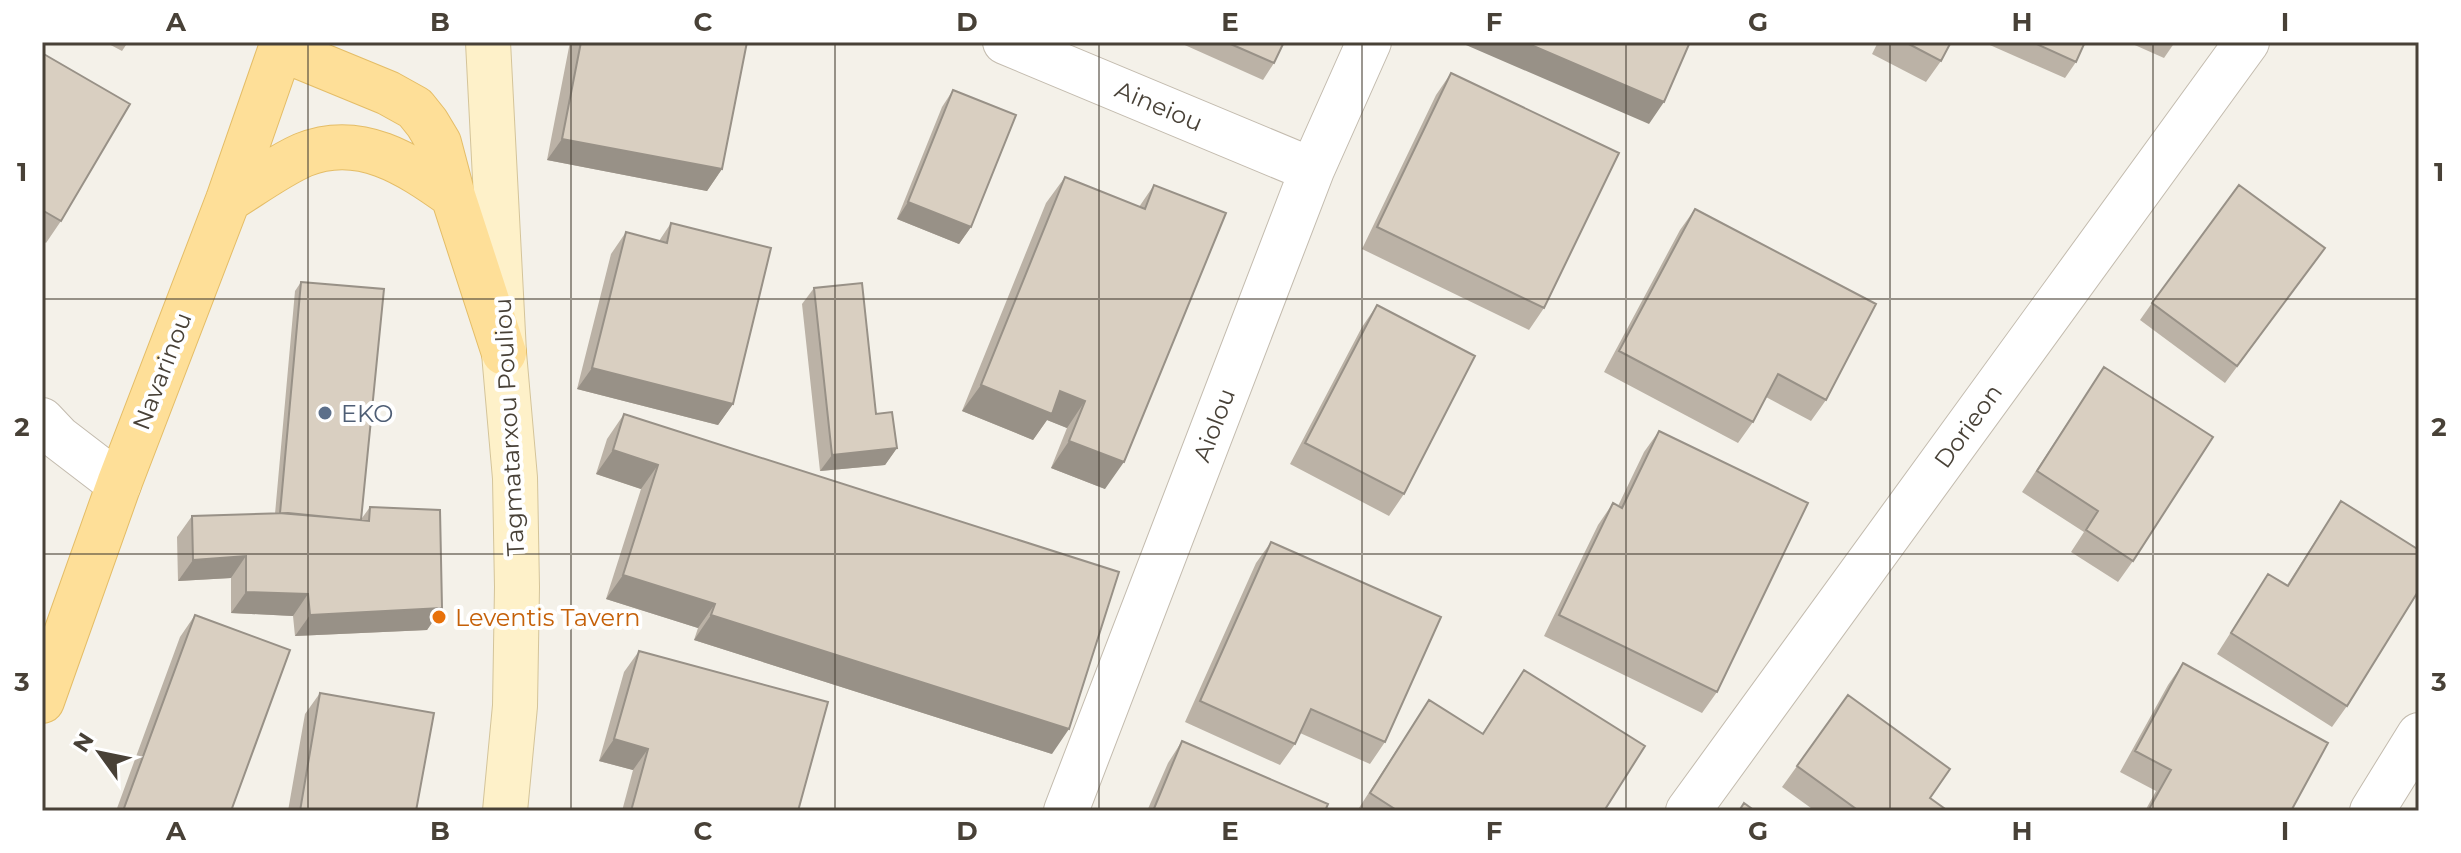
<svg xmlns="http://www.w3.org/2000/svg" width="2461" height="853" font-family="Montserrat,sans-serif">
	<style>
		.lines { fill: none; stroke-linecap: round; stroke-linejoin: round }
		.street-casing { stroke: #c3bbae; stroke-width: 46 }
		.secondary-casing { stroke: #d4c499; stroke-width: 46 }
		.primary-casing { stroke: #e4bd67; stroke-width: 46 }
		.street { stroke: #fff; stroke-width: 44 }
		.secondary { stroke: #fef1c9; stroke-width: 44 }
		.primary { stroke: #fedf98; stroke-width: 44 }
		.wall { fill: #bbb2a6 }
		.shaded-wall { fill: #989187 }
		.building { fill: #d9cfc1; stroke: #989187; stroke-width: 2 }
		.grid { fill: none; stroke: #484137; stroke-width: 2; stroke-opacity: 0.55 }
		.service-dot { fill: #5c6f8a; stroke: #fff; stroke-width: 3 }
		.food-dot { fill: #e8710a; stroke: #fff; stroke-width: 3 }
		.labels { text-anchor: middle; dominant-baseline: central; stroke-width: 8; stroke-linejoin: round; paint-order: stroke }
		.street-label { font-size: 24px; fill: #484137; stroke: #fff }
		.service-label { font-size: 24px; fill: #4e5e75; stroke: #fff; text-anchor: start }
		.food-label { font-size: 24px; fill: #c56008; stroke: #fff; text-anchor: start }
		.neatline { fill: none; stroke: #484137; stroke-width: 3 }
		.grid-label { font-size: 26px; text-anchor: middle; font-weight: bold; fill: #484137 }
	</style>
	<rect width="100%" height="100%" fill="#f4f1e9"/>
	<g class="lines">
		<!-- street casing -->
		<g class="street-casing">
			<path id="street" d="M1005 42 1312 170
				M42 420 59 438 119 484
				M1066 811 1312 170 1369 42
				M1688 811 2247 42
				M2372 811 2419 735"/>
		</g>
		<!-- secondary casing -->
		<g class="secondary-casing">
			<path id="secondary" d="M488 42 504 353 515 478 517 587 515 706 505 811"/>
		</g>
		<!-- primary casing -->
		<g class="primary-casing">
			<path id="primary" d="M281 49 388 93 415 108 427 123 439 143 453 196 504 353
				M228 200C251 186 278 166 303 155 360 132 408 164 453 196
				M42 701 119 484 228 200 283 42"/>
		</g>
		<!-- street -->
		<use href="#street" class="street"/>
		<!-- secondary -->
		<use href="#secondary" class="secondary"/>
		<!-- primary -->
		<use href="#primary" class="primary"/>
	</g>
	<!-- wall -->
	<path class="wall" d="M105 42H128L122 51Z
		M570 42H747L722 169 707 191 547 160Z
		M1178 42H1284L1274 63 1263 80Z
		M1878 42H1951L1941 61 1926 82 1872 54Z
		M1983 42H2085L2076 62 2065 78Z
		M2128 42H2175L2164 58Z
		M42 53 61 221 46 243 42 240Z
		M1451 73 1544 308 1529 330 1362 249 1436 95Z
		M953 90 971 227 959 244 897 219 942 107Z
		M1065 177 1139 207 1154 185 1105 489 1051 468 1067 428 1047 420 1033 440 962 411 1046 203Z
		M1695 209 1826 400 1811 421 1766 397 1753 422 1738 443 1604 372 1680 230Z
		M671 223 733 404 718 425 577 389 611 254 626 232 659 241Z
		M2313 264 2225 383 2140 320 2152 303Z
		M301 282 362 518 370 507 442 608 427 630 295 636 293 616 231 613V578L178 581 177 537 192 516 275 514 295 291Z
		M814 288 876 414 897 448 885 465 820 471 802 304Z
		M1377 305 1404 494 1389 516 1290 464 1362 327Z
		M2104 367 2133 561 2118 582 2071 552 2084 532 2022 492Z
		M624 414 1052 754 694 640 698 628 606 599 641 489 596 474 607 439Z
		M1659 431 1717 692 1702 713 1544 636 1598 525 1613 503 1618 506 1644 452Z
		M2341 501 2347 706 2332 727 2217 654 2268 574 2287 585Z
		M1271 542 1385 742 1370 764 1300 733 1295 744 1280 765 1185 722 1256 563Z
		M195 615 231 811H116L180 637Z
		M639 651 798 811H622L633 770 599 761 624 672Z
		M2183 663 2291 811H2145L2156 791 2120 772 2168 685Z
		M1524 670 1604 811H1357L1429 700 1482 734Z
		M320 693 416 811H288L305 714Z
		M1848 695 1930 798 1948 811H1815L1782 787Z
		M1182 741 1325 811H1147L1168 763Z"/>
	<!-- shaded-wall -->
	<path class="shaded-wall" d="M1459 42H1524L1664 102 1649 124Z
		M562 139 722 169 707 191 547 160Z
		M908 202 971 227 959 244 897 219Z
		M592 368 733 404 718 425 577 389Z
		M981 385 1060 391 1085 401 1067 428 1047 420 1033 440 962 411Z
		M1069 441 1124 462 1105 489 1051 468Z
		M897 448 885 465 820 471 832 455Z
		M613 450 658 465 641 489 596 474Z
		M246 556 231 578 178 581 193 560Z
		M623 575 715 604 698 628 606 599Z
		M246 592 308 594 293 616 231 613Z
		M442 608 427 630 295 636 310 615Z
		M711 615 1069 729 1052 754 694 640Z
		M614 739 648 749 633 770 599 761Z"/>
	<!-- building -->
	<path class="building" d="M581 42H747L722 169 562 139Z
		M1226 42H1284L1274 63Z
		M1524 42H1690L1664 102Z
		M1905 42H1951L1941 61Z
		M2032 42H2085L2076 62Z
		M42 53 130 104 61 221 42 210Z
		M1451 73 1619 153 1544 308 1377 227Z
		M953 90 1016 115 971 227 908 202Z
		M1065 177 1145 209 1154 185 1226 213 1124 462 1069 441 1085 401 1060 391 1052 414 981 385Z
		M2239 185 2325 248 2237 366 2152 303Z
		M1695 209 1876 304 1826 400 1778 374 1753 422 1619 351Z
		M671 223 771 248 733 404 592 368 626 232 667 243Z
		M301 282 384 289 361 520 280 513Z
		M862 283 876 414 892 412 897 448 832 455 814 288Z
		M1377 305 1475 356 1404 494 1305 443Z
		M2104 367 2213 437 2133 561 2086 530 2098 511 2037 471Z
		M624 414 1119 572 1069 729 711 615 715 604 623 575 658 465 613 450Z
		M1659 431 1808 503 1717 692 1559 615 1613 503 1622 508Z
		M2341 501 2419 550V590L2347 706 2231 633 2268 574 2288 586Z
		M370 507 440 510 442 608 310 615 308 594 246 592V556L193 560 192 516 288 513 369 521Z
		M1271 542 1441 617 1385 742 1311 709 1295 744 1200 701Z
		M195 615 290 650 231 811H123Z
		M639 651 828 702 798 811H631L648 749 614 739Z
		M2183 663 2328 743 2291 811H2148L2171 770 2135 751Z
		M1524 670 1645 746 1604 811H1398L1370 793 1429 700 1483 734Z
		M320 693 434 713 416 811H300Z
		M1848 695 1950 769 1930 798 1948 811H1859L1797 766Z
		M1182 741 1328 804 1325 811H1153Z
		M1744 803 1755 811H1739Z"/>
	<!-- grid -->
	<path class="grid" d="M308 42V811M571 42V811M835 42V811M1099 42V811M1362 42V811M1626 42V811M1890 42V811M2153 42V811M42 299H2419M42 554H2419"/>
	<!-- markers -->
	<circle class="service-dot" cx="325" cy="413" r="8"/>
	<circle class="food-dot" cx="439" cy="617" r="8"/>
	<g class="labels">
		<!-- street labels -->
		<g class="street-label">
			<text transform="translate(1159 106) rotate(23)">Aineiou</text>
			<text transform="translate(162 371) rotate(-69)">Navarinou</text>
			<text transform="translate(1214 425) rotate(-69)">Aiolou</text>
			<text transform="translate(1968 426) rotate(-54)">Dorieon</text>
			<text transform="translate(509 427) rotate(-93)">Tagmatarxou Pouliou</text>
		</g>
		<!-- service labels -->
		<g class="service-label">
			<text x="341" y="413">EKO</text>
		</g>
		<!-- food labels -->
		<g class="food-label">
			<text x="455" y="617">Leventis Tavern</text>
		</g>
	</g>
	<!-- border -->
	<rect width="2461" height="853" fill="none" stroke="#ffffff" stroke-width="88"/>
	<!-- north arrow -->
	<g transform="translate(100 753) rotate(303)" stroke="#ffffff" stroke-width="6" paint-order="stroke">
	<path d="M0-6L14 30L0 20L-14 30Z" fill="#484137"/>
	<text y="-12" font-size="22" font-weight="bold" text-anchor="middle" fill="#484137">N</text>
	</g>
	<rect x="44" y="44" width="2373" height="765" class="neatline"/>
	<g class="grid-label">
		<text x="176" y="31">A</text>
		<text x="440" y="31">B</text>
		<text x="703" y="31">C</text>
		<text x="967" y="31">D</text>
		<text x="1230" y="31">E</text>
		<text x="1494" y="31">F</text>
		<text x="1758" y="31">G</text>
		<text x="2022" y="31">H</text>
		<text x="2285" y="31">I</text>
		<text x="22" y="181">1</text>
		<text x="2439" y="181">1</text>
		<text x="22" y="436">2</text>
		<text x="2439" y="436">2</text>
		<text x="22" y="691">3</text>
		<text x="2439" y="691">3</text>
		<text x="176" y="840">A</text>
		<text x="440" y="840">B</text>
		<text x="703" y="840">C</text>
		<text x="967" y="840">D</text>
		<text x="1230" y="840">E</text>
		<text x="1494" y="840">F</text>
		<text x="1758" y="840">G</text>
		<text x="2022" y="840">H</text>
		<text x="2285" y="840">I</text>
	</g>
</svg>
